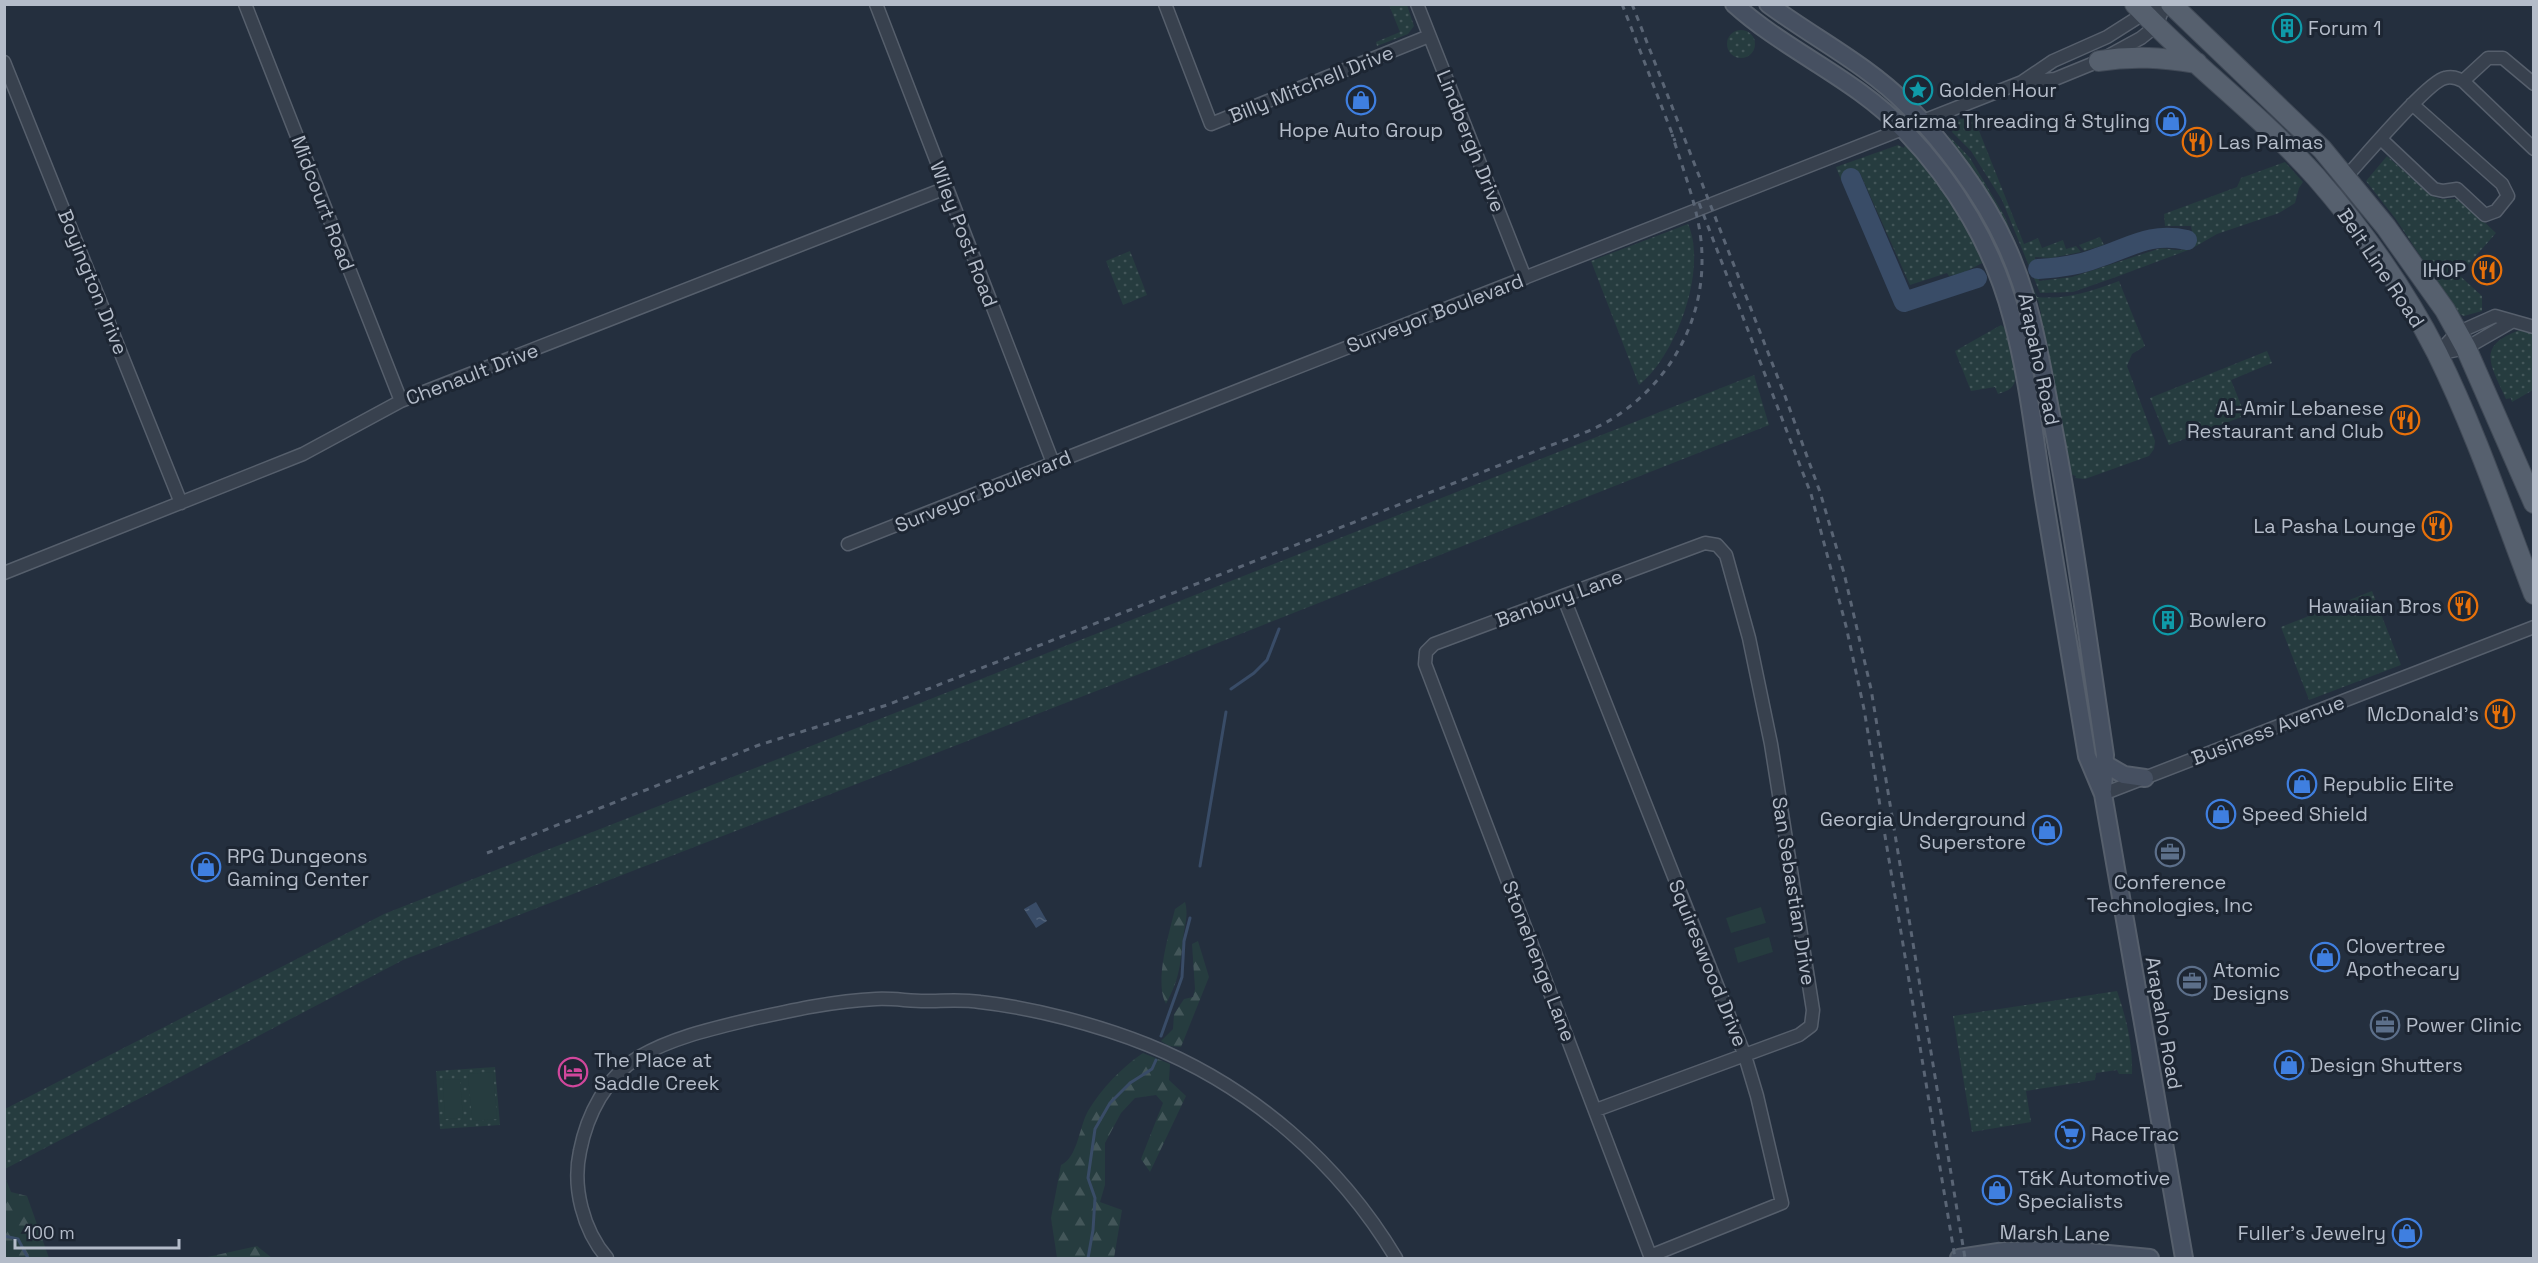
<svg xmlns="http://www.w3.org/2000/svg" width="2538" height="1263" font-family="'Space Grotesk',sans-serif">
	<style>
		.green { fill: url(#green-dots) }
		.forest { fill: url(#forest-firs) }
		.pitch { fill: #263c3f }
		.water { fill: url(#water-ripples) }
		.lines { fill: none; stroke-linecap: round; stroke-linejoin: round }
		.stream { stroke: #394c67; stroke-width: 3 }
		.river { stroke: #394c67; stroke-width: 20 }
		.street-casing { stroke: #565f6c; stroke-width: 15 }
		.secondary-casing { stroke: #565f6c; stroke-width: 20 }
		.primary-casing { stroke: #414a57; stroke-width: 22 }
		.street { stroke: #38414e; stroke-width: 12 }
		.secondary { stroke: #465061; stroke-width: 16 }
		.primary { stroke: #56606e; stroke-width: 20 }
		.rail { stroke: #5a6575; stroke-width: 3; stroke-dasharray: 6 6; stroke-linecap: butt }
		.labels { text-anchor: middle; dominant-baseline: central; stroke-width: 6; stroke-linejoin: round; paint-order: stroke }
		.poi-label { font-size: 20px; fill: #b4bcc9; stroke: #1d2633; text-anchor: start }
		.street-label { font-size: 20px; fill: #b4bcc9; stroke: #1d2633 }
	</style>
	<defs>
		<pattern id="green-dots" width="8" height="8" patternUnits="userSpaceOnUse" patternTransform="scale(1.5)"><rect width="8" height="8" fill="#263c3f"/><path d="M2 2h.1M6 6h.1" fill="none" stroke="#435659" stroke-width="1.8" stroke-linecap="round"/></pattern>
		<pattern id="forest-firs" width="22" height="20" patternUnits="userSpaceOnUse" patternTransform="scale(1.5)"><rect width="22" height="20" fill="#263c3f"/><path d="M5 1l3.5 6h-7zM16 11l3.5 6h-7z" fill="#435659"/></pattern>
		<pattern id="water-ripples" width="26" height="14" patternUnits="userSpaceOnUse" patternTransform="scale(1.5)"><rect width="26" height="14" fill="#394c67"/><path d="M2 4q2-2 4 0t4 0M15 11q2-2 4 0t4 0" fill="none" stroke="#53647b"/></pattern>
	</defs>
	<rect width="100%" height="100%" fill="#242f3e"/>
	<!-- green -->
	<path class="green" d="M1389 5H1407L1414 26 1408 34 1377 46 1376 42 1400 32Z
		M1727 44a14 14 0 1 1 28 0a14 14 0 1 1-28 0Z
		M1968 115 1974 118 2024 244 2038 238 2042 248 2063 240 2066 249 2076 246 2081 252 2051 258 2035 257 2039 281 2072 277 2158 249C2169 247 2177 253 2188 248L2193 236 2191 226H2165L2164 214 2237 187 2241 178 2285 162 2303 182 2299 188 2295 203 2279 213 2217 234 2191 249 2116 277 2073 292 2040 293 2002 200 1971 151 1952 132 1954 126 1951 124Z
		M1948 135 1970 158 2005 217 2037 297C2067 300 2092 291 2119 281L2145 346 2132 354 2127 366 2155 441 2154 449 2149 456 2085 479 2075 478 2076 476 2070 474 2038 315 2041 314 2038 300 2031 297Z
		M1898 145 1904 148 1905 145 1916 151 1962 214 1986 261 1963 273 1949 276 1947 273 1910 285 1860 173 1841 180 1836 167Z
		M2387 156 2430 195 2440 199H2460L2496 233 2459 275 2482 296V311L2464 316 2459 314 2395 218 2366 181Z
		M1688 224C1708 269 1676 356 1639 385L1591 261Z
		M2100 237 2104 245 2084 251 2079 245Z
		M1130 251 1147 295 1123 305 1106 261Z
		M2001 325 2008 330 2016 376C2015 388 2008 391 1998 394L1995 387 1971 391 1955 351Z
		M2520 330 2533 332V390L2512 402 2511 398 2506 399C2491 365 2475 346 2520 330Z
		M2267 351 2272 363 2231 380 2243 410 2241 417 2169 445 2150 398Z
		M1754 375 1769 425 1104 688 403 960 5 1169V1109L384 914Z
		M2372 591 2401 665 2309 700 2281 627Z
		M2117 991C2126 1017 2133 1045 2132 1074H2119L2117 1070 2096 1073 2095 1080 2026 1091 2031 1122 1972 1132 1953 1016Z
		M495 1067 500 1125 440 1129 436 1071Z"/>
	<!-- forest -->
	<path class="forest" d="M1185 902C1189 916 1184 926 1183 940 1180 968 1179 979 1166 1004 1154 982 1169 934 1175 909Z
		M1198 941 1209 977 1181 1047 1169 1046 1161 1041 1173 1029 1174 1014 1184 999 1193 997 1195 989 1192 944Z
		M1143 1053 1170 1064 1169 1080 1186 1096 1150 1172 1141 1159 1163 1103 1156 1095 1135 1098 1121 1113 1105 1143V1185L1100 1202 1122 1210 1114 1258H1057L1051 1218 1061 1165C1078 1157 1079 1127 1088 1111 1102 1088 1121 1068 1143 1053Z
		M5 1177 11 1192 27 1196 49 1258H5Z
		M257 1246 272 1258H203Z"/>
	<!-- pitch -->
	<path class="pitch" d="M1761 907 1766 923 1731 933 1726 918Z
		M1769 937 1773 952 1738 963 1734 948Z
		M493 1072 497 1119 472 1121 468 1074Z
		M460 1079 463 1118 445 1119 443 1080Z"/>
	<!-- water -->
	<path class="water" d="M1036 902 1047 921 1036 928 1024 909Z"/>
	<g class="lines">
		<!-- stream -->
		<path class="stream" d="M1231 689 1254 673 1267 660 1279 629
			M1200 866 1226 712
			M1161 1036 1182 977 1184 941 1190 918
			M4 1236 18 1239 28 1258
			M1088 1258 1093 1230 1095 1198 1088 1178 1095 1129 1110 1103 1130 1083 1152 1069 1156 1060"/>
		<!-- river -->
		<path class="river" d="M1851 178 1904 302 1977 278
			M2038 269C2057 268 2079 265 2097 258 2131 247 2150 232 2187 240"/>
		<!-- street casing -->
		<g class="street-casing">
			<path id="street" d="M245 4 401 401
				M876 4 1053 463
				M1165 4 1211 124 1429 36
				M1417 4 1525 278
				M4 62 181 503
				M2463 81 2488 58H2503L2534 84
				M2023 82 2055 79 2099 61 2141 38 2156 26 2165 4
				M2381 139 2434 189 2443 191 2457 189 2485 215 2496 211 2508 196 2502 184 2412 104
				M2346 177C2362 160 2428 81 2445 78 2452 76 2457 78 2463 81L2534 149
				M2437 354 2457 333 2495 316 2534 327
				M2437 354 2466 348 2513 321
				M848 544 2022 82 2053 61 2107 37 2159 4
				M4 573 303 454 401 401 946 188
				M1563 596 1745 1056 1757 1096 1782 1203 1650 1256
				M2103 794 2534 627
				M1596 1110 1799 1035 1811 1026 1813 1010 1771 744 1749 638 1726 555 1717 545 1705 543 1434 644 1426 652 1425 664 1651 1258
				M607 1258C583 1230 572 1187 580 1151 587 1115 606 1077 639 1057 673 1037 715 1028 752 1019 793 1010 834 1001 876 999 892 998 909 1001 925 1001 943 1001 962 999 980 1002 1034 1008 1098 1025 1148 1045 1252 1087 1339 1163 1396 1258"/>
		</g>
		<!-- secondary casing -->
		<g class="secondary-casing">
			<path id="secondary" d="M1734 4C1787 52 1855 78 1905 131 1955 183 1994 248 2012 318 2029 380 2035 446 2046 510 2059 592 2074 674 2087 756L2103 794 2184 1258
				M1768 4C1814 38 1866 64 1907 105 1944 143 1984 196 2006 245 2031 299 2040 357 2051 415 2073 528 2088 641 2105 755L2103 790
				M2105 764 2124 775 2145 778
				M1959 1258 2005 1251 2067 1250 2150 1258"/>
		</g>
		<!-- primary casing -->
		<g class="primary-casing">
			<path id="primary" d="M2135 4C2192 65 2260 114 2316 177 2363 231 2405 290 2437 353 2475 430 2503 513 2534 594
				M2171 4 2322 149 2386 227 2445 310 2466 348 2534 503
				M2099 61C2135 55 2162 58 2197 63"/>
		</g>
		<!-- street -->
		<use href="#street" class="street"/>
		<!-- secondary -->
		<use href="#secondary" class="secondary"/>
		<!-- primary -->
		<use href="#primary" class="primary"/>
		<!-- rail -->
		<path class="rail" d="M1622 4 1675 141
			M1632 4 1785 396 1820 492 1844 573 1871 689 1965 1258
			M1699 203 1811 494 1846 626 1864 709 1955 1258
			M487 853 759 745 887 705 1536 451C1561 441 1589 433 1612 419 1668 384 1703 324 1702 258 1702 216 1684 174 1672 134"/>
	</g>
	<!-- icons -->
	<defs>
		<g id="building-ring" transform="scale(1.5)"><circle r="9.5" fill="#1d2633" stroke="#0f9aa8" stroke-width="1.5"/><path d="M-4-6H4V6H1V3H-1V6H-4ZM-2.5-4.3h1.7v1.8h-1.7ZM.8-4.3h1.7v1.8H.8ZM-2.5-1h1.7V.8h-1.7ZM.8-1h1.7V.8H.8Z" fill="#0f9aa8"/></g>
		<g id="sight-ring" transform="scale(1.5)"><circle r="9.5" fill="#1d2633" stroke="#0f9aa8" stroke-width="1.5"/><path d="M0-6L1.8-2.2L6-1.7L2.9 1.2L3.7 5.4L0 3.3L-3.7 5.4L-2.9 1.2L-6-1.7L-1.8-2.2Z" fill="#0f9aa8"/></g>
		<g id="shop-ring" transform="scale(1.5)"><circle r="9.5" fill="#1d2633" stroke="#3f7fe0" stroke-width="1.5"/><path d="M-5-2.5h2.3a2.7 3.5 0 0 1 5.4 0H5L5.5 6h-11ZM-1.5-2.5h3a1.5 2.3 0 0 0-3 0Z" fill="#3f7fe0"/></g>
		<g id="restaurant-ring" transform="scale(1.5)"><circle r="9.5" fill="#1d2633" stroke="#e8710a" stroke-width="1.5"/><path d="M-5-6h1v4h1v-4h1v4h1v-4h1v5L-1.5 .5V6h-2V.5L-5-1ZM5-6V6H3V1.5H1.5Q1.5-4 5-6Z" fill="#e8710a"/></g>
		<g id="office-ring" transform="scale(1.5)"><circle r="9.5" fill="#1d2633" stroke="#5c6f8a" stroke-width="1.5"/><path d="M-6-3h4V-5.5h4V-3h4V5H-6ZM-1-4.5V-3h2v-1.5ZM-6 0V1H6V0Z" fill="#5c6f8a"/></g>
		<g id="hotel-ring" transform="scale(1.5)"><circle r="9.5" fill="#1d2633" stroke="#d1479c" stroke-width="1.5"/><path d="M-6-4.5h1.5V1H6V5H4.5V3h-9V5H-6ZM-4 0a1.8 1.8 0 1 1 3.6 0ZM.5 0V-2.5h3Q6-2.5 6 0Z" fill="#d1479c"/></g>
		<g id="supermarket-ring" transform="scale(1.5)"><circle r="9.5" fill="#1d2633" stroke="#3f7fe0" stroke-width="1.5"/><path d="M-6-5.5h2.5l.6 2H6L4.5 2H-2.5L-4.4-4H-6ZM-1.5 3.2a1.3 1.3 0 1 0 .1 0ZM3 3.2a1.3 1.3 0 1 0 .1 0Z" fill="#3f7fe0"/></g>
	</defs>
	<g fill-rule="evenodd">
		<use href="#building-ring" x="2287" y="28"/>
		<use href="#sight-ring" x="1918" y="90"/>
		<use href="#shop-ring" x="1361" y="100"/>
		<use href="#shop-ring" x="2171" y="121"/>
		<use href="#restaurant-ring" x="2197" y="142"/>
		<use href="#restaurant-ring" x="2487" y="270"/>
		<use href="#restaurant-ring" x="2405" y="420"/>
		<use href="#restaurant-ring" x="2437" y="526"/>
		<use href="#restaurant-ring" x="2463" y="606"/>
		<use href="#building-ring" x="2168" y="620"/>
		<use href="#restaurant-ring" x="2500" y="714"/>
		<use href="#shop-ring" x="2302" y="784"/>
		<use href="#shop-ring" x="2221" y="814"/>
		<use href="#shop-ring" x="2047" y="830"/>
		<use href="#office-ring" x="2170" y="852"/>
		<use href="#shop-ring" x="206" y="867"/>
		<use href="#shop-ring" x="2325" y="957"/>
		<use href="#office-ring" x="2192" y="981"/>
		<use href="#office-ring" x="2385" y="1025"/>
		<use href="#shop-ring" x="2289" y="1065"/>
		<use href="#hotel-ring" x="573" y="1072"/>
		<use href="#supermarket-ring" x="2070" y="1134"/>
		<use href="#shop-ring" x="1997" y="1190"/>
		<use href="#shop-ring" x="2407" y="1233"/>
	</g>
	<g class="labels">
		<!-- poi labels -->
		<g class="poi-label">
			<text x="2308" y="28">Forum 1</text>
			<text x="1939" y="90">Golden Hour</text>
			<text x="2150" y="121" text-anchor="end">Karizma Threading &amp; Styling</text>
			<text x="1361" y="130" text-anchor="middle">Hope Auto Group</text>
			<text x="2218" y="142">Las Palmas</text>
			<text x="2466" y="270" text-anchor="end">IHOP</text>
			<text x="2384" y="408" text-anchor="end">Al-Amir Lebanese<tspan x="2384" dy="23">Restaurant and Club</tspan></text>
			<text x="2416" y="526" text-anchor="end">La Pasha Lounge</text>
			<text x="2442" y="606" text-anchor="end">Hawaiian Bros</text>
			<text x="2189" y="620">Bowlero</text>
			<text x="2479" y="714" text-anchor="end">McDonald's</text>
			<text x="2323" y="784">Republic Elite</text>
			<text x="2242" y="814">Speed Shield</text>
			<text x="2026" y="819" text-anchor="end">Georgia Underground<tspan x="2026" dy="23">Superstore</tspan></text>
			<text x="227" y="856">RPG Dungeons<tspan x="227" dy="23">Gaming Center</tspan></text>
			<text x="2170" y="882" text-anchor="middle">Conference<tspan x="2170" dy="23">Technologies, Inc</tspan></text>
			<text x="2346" y="946">Clovertree<tspan x="2346" dy="23">Apothecary</tspan></text>
			<text x="2213" y="970">Atomic<tspan x="2213" dy="23">Designs</tspan></text>
			<text x="2406" y="1025">Power Clinic</text>
			<text x="594" y="1060">The Place at<tspan x="594" dy="23">Saddle Creek</tspan></text>
			<text x="2310" y="1065">Design Shutters</text>
			<text x="2091" y="1134">RaceTrac</text>
			<text x="2018" y="1178">T&amp;K Automotive<tspan x="2018" dy="23">Specialists</tspan></text>
			<text x="2386" y="1233" text-anchor="end">Fuller's Jewelry</text>
		</g>
		<!-- street labels -->
		<g class="street-label">
			<text transform="translate(1311 84) rotate(-22)">Billy Mitchell Drive</text>
			<text transform="translate(1471 141) rotate(68)">Lindbergh Drive</text>
			<text transform="translate(323 203) rotate(69)">Midcourt Road</text>
			<text transform="translate(964 234) rotate(69)">Wiley Post Road</text>
			<text transform="translate(2381 268) rotate(56)">Belt Line Road</text>
			<text transform="translate(93 282) rotate(68)">Boyington Drive</text>
			<text transform="translate(1435 313) rotate(-21)">Surveyor Boulevard</text>
			<text transform="translate(2039 359) rotate(78)">Arapaho Road</text>
			<text transform="translate(472 374) rotate(-21)">Chenault Drive</text>
			<text transform="translate(983 491) rotate(-22)">Surveyor Boulevard</text>
			<text transform="translate(1559 598) rotate(-20)">Banbury Lane</text>
			<text transform="translate(2268 730) rotate(-21)">Business Avenue</text>
			<text transform="translate(1794 891) rotate(81)">San Sebastian Drive</text>
			<text transform="translate(1539 961) rotate(69)">Stonehenge Lane</text>
			<text transform="translate(1708 963) rotate(68)">Squireswood Drive</text>
			<text transform="translate(2164 1023) rotate(80)">Arapaho Road</text>
			<text transform="translate(2055 1233) rotate(1)">Marsh Lane</text>
		</g>
	</g>
	<!-- border -->
	<rect width="2538" height="1263" fill="none" stroke="#b4bcc9" stroke-width="12"/>
	<!-- scale -->
	<path d="M15 1239v9h164v-9" fill="none" stroke="#b4bcc9" stroke-width="3"/>
	<text x="24" y="1239" font-size="18" fill="#b4bcc9" stroke="#1d2633" stroke-width="4.5" paint-order="stroke">100 m</text>
</svg>
